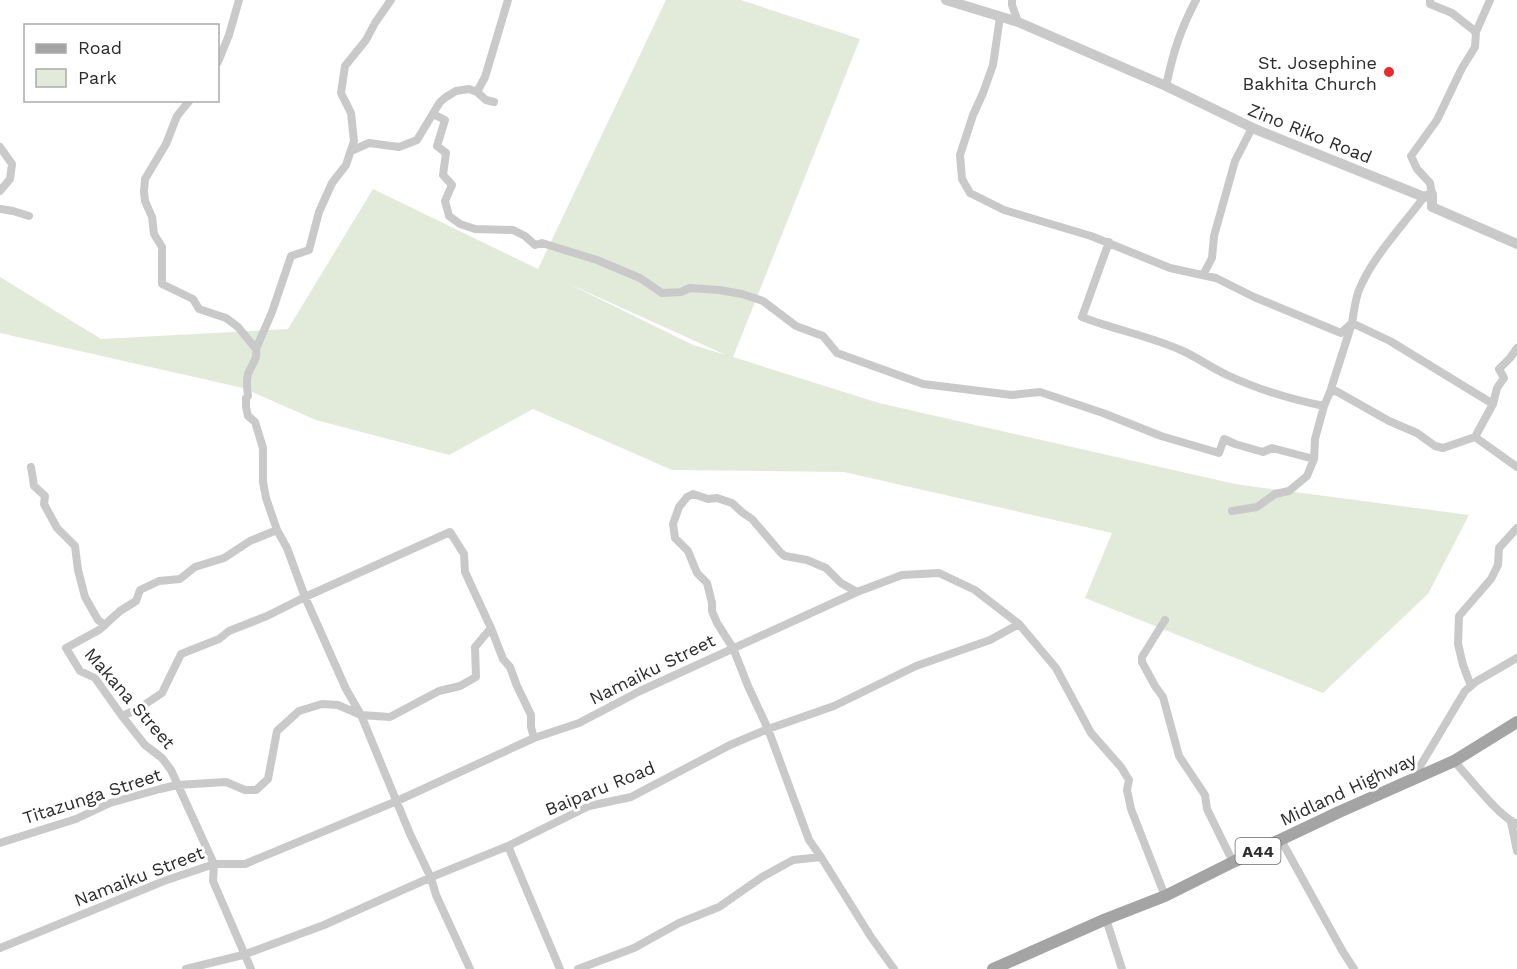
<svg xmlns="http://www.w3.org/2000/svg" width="1517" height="969" font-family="'Work Sans',sans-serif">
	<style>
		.green { fill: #e2ebd9; fill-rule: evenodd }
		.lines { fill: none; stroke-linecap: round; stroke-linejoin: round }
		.minor { stroke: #c9c9c9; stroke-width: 8 }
		.tertiary { stroke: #c9c9c9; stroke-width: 10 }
		.primary { stroke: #a4a4a4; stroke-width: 12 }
		.poi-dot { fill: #e9292c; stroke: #fff; stroke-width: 2 }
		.labels { text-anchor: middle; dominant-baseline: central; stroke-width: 6; stroke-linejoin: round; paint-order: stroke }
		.shield { fill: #fff; stroke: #6b6b6b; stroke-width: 1.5 }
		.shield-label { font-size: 16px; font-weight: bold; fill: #2c2c2c }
		.poi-label { font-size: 18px; fill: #2c2c2c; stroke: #fff; text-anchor: end }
		.street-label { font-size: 18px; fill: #2c2c2c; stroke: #fff }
	</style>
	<rect width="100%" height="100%" fill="#fff"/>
	<!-- green -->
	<path class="green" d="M666 0H741L860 39 733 357 879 403 1235 484 1469 515 1428 594 1323 693 1085 598 1112 533 844 472 672 470 533 409 449 455 316 420 243 388 0 333V277L101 339 288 329 373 189 538 269ZM567 283 726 355 693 345Z"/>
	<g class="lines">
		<!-- minor -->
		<path class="minor" d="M391 0 375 23 366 40 345 66 341 93 351 113 354 141 346 165 332 183 319 212 309 250 291 256 272 312 256 349C258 360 251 365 248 374 246 381 247 389 248 396L246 398V407L248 416 255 422 263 448V482L266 498 277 530 287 548 305 597 346 689 361 715 410 834 431 878 436 895 470 969
			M1012 0V5L1018 22
			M1430 0V4L1452 13 1476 32
			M1000 17 993 65 983 93 973 115 960 155 962 179 970 193 1004 210 1091 236 1170 268 1216 278 1254 297 1341 333 1352 323
			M218 62 229 35 239 0
			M1166 86C1173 53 1180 30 1196 0
			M190 100 177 116 166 144 145 179 144 192 145 201 152 217 154 234 162 247V284L193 299 199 309 226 318 238 327 256 349
			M494 102 486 100 477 92 485 77 508 0
			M433 114 445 120 437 146 446 153 443 175 452 185 445 201 449 216 460 224 475 229 513 230 525 236 535 245 542 243 597 260 640 278 662 293 681 292 690 288 719 290 742 294 763 301 796 326 823 336 837 353 923 384 1012 395 1040 392 1103 413 1161 436 1219 453 1224 439 1235 444 1263 452 1272 448 1314 459
			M0 147 12 164 10 179 0 191
			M351 151 369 143 399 147 417 140 440 102 446 97 456 91 469 89 477 92
			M1432 194 1430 183 1417 169 1411 156 1437 120 1462 68 1475 47 1476 32 1490 0
			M1424 197C1402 227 1373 256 1359 290 1355 300 1354 312 1352 323L1390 341 1493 404
			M0 209 13 211 29 216
			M1109 242 1082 317C1115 330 1150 336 1183 351 1198 358 1212 368 1227 375 1259 390 1290 399 1324 406
			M1203 275 1212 258 1214 236 1235 161 1252 128
			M1330 392 1352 323
			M1475 437 1493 404 1497 388 1504 378 1499 369 1510 358 1517 348
			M31 467 34 486 45 496 44 504 57 528 75 546 78 570 85 597 98 620 105 625
			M1232 511 1257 507 1275 494 1289 491 1307 476 1314 459 1315 439 1324 406 1330 392 1336 391 1343 395 1389 421 1417 433 1435 446 1443 448 1475 437 1517 467
			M857 592 841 583 826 568 807 560 785 556 781 553 752 519 743 513 732 503 717 498 708 499 693 494 687 497 679 507 673 524 675 538 688 551 697 573 707 583 712 603V611L717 623 733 648 748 686 768 729 809 840 821 857 871 937 894 969
			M1165 620 1142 657V662L1155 686 1163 697 1179 756 1205 795 1207 809 1233 862
			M491 628 503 659 510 667 517 686 531 715V727L534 738
			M1471 686 1463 665 1458 644 1459 616 1491 579 1498 565 1499 548 1517 528
			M1454 761C1469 777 1498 816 1517 824
			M1413 778 1465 691 1477 681 1517 658
			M1511 822 1517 851
			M1281 840 1343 952 1354 969
			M0 843 76 819 110 803 160 789 177 785 226 782 245 790H256L268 779 277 731 299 711 322 704 338 705 361 715 390 717 439 691 460 686 476 677 475 647 491 628 465 572 464 554 450 532 305 597 267 616 229 631 219 639 181 654 162 693 138 709 122 716
			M508 846 560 969
			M1106 919 1122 969
			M0 948 164 881 214 864H245L397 801 534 738 579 723 640 691 857 592 902 575 939 573 975 590 1019 624 1056 668 1091 733 1121 767 1129 780 1127 790 1131 809 1165 896
			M186 969 243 955 324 925 434 876 508 846 589 806 631 797 730 745 768 729 834 706 916 666 990 640 1019 624
			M251 969 213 881 214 864 171 770 162 758 145 745 122 716 95 678 80 671 66 648 99 630 120 611 136 601 140 590 159 581 180 579 195 567 224 558 250 541 277 530
			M578 969 634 948 679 923 719 907 762 877 793 860 821 857"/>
		<!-- tertiary -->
		<path class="tertiary" d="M946 0 1018 22 1166 86 1255 129 1424 197 1432 194V207L1517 244"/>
		<!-- primary -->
		<path class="primary" d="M993 969 1106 919 1165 896 1233 862 1339 812 1454 761 1517 722"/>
	</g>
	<!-- markers -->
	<circle class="poi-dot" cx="1389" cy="72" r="6"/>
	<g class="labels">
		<!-- shield labels -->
		<rect class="shield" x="1235.5" y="838" width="45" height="26" rx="4.5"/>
		<g class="shield-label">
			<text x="1258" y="851">A44</text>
		</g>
		<!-- poi labels -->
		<g class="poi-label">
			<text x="1377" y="62">St. Josephine<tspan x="1377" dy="21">Bakhita Church</tspan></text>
		</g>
		<!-- street labels -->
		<g class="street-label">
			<text transform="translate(1310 133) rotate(22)">Zino Riko Road</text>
			<text transform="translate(652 669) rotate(-26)">Namaiku Street</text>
			<text transform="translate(130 698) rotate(49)">Makana Street</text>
			<text transform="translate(600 788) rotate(-22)">Baiparu Road</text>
			<text transform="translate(1348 789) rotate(-25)">Midland Highway</text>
			<text transform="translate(92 796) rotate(-18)">Titazunga Street</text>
			<text transform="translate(139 876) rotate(-21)">Namaiku Street</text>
		</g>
	</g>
	<!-- legend -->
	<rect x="24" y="24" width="195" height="78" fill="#ffffff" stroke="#ababab" stroke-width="1.5"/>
	<rect x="36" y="44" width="30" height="9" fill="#a4a4a4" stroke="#ababab" stroke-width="1.5"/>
	<text x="78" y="54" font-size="18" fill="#2c2c2c">Road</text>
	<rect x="36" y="69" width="30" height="18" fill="#e2ebd9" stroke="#ababab" stroke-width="1.5"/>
	<text x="78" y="84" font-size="18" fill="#2c2c2c">Park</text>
</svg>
